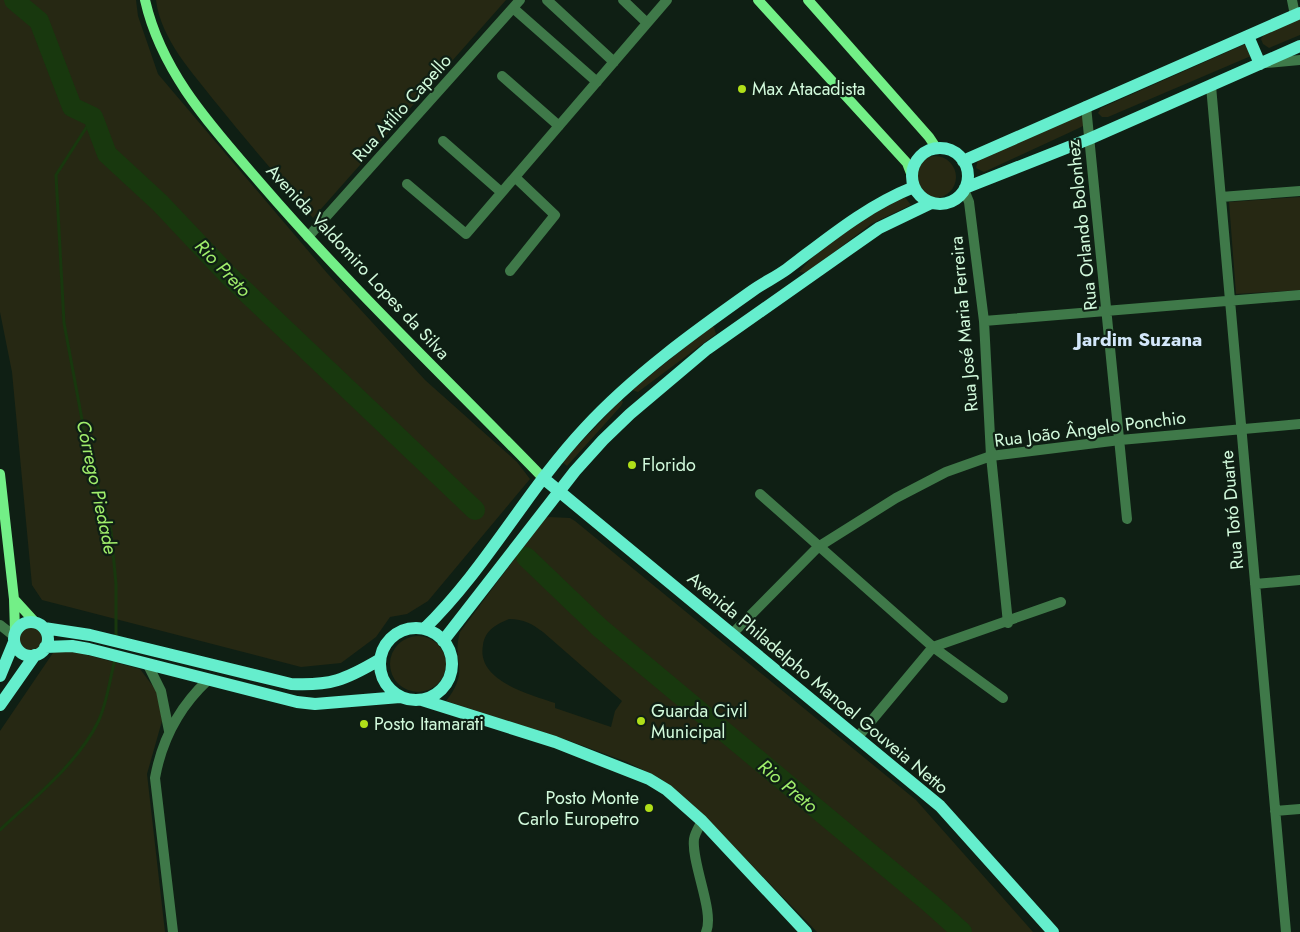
<svg xmlns="http://www.w3.org/2000/svg" width="1300" height="932" font-family="Jost,sans-serif">
	<style>
		.green { fill: #262813; fill-rule: evenodd }
		.lines { fill: none; stroke-linecap: round; stroke-linejoin: round }
		.stream { stroke: #18380e; stroke-width: 3 }
		.river { stroke: #18380e; stroke-width: 20 }
		.minor { stroke: #3f7949; stroke-width: 10 }
		.secondary { stroke: #73ef87; stroke-width: 10 }
		.primary { stroke: #65eecd; stroke-width: 12 }
		.poi-dot { fill: #b0df19; stroke: #0f1f14; stroke-width: 2 }
		.labels { text-anchor: middle; dominant-baseline: central; stroke-width: 4.5; stroke-linejoin: round; paint-order: stroke }
		.poi-label { font-size: 18px; fill: #d2fadc; stroke: #0f1f14; text-anchor: start }
		.street-label { font-size: 18px; fill: #d2fadc; stroke: #0f1f14 }
		.water-label { font-size: 19px; font-style: italic; fill: #a0ee6b; stroke: #0f1f14 }
		.neighbourhood-label { font-size: 19px; font-weight: bold; fill: #d3e7fa; stroke: #0f1f14 }
	</style>
	<rect width="100%" height="100%" fill="#0f1f14"/>
	<!-- green -->
	<path class="green" d="M0 0H136L138 16 158 74 327 273 425 380 517 462 530 479 428 601 407 614 390 617 376 637 341 663 301 667 42 600 32 585 12 372 0 312Z
		M156 0H506L313 218C281 180 248 143 217 104 193 73 161 40 156 0Z
		M1300 18V35L1269 48 1263 44 1261 39 1265 33Z
		M1249 44 1251 56 1108 117H1102L1098 113 1101 108 1243 45Z
		M1080 115 1085 119V125L1077 129 984 172 976 168 978 159Z
		M914 177a21 21 0 1 1 42 0a21 21 0 1 1-42 0Z
		M904 196 911 205 871 224 807 273 799 272C827 239 866 215 904 196Z
		M1300 197V290L1236 294 1229 202Z
		M710 327H714L716 334 638 392 632 390Z
		M621 400 623 402 621 406 567 466 562 462Z
		M549 517 570 518 575 521 916 800 1033 932H817L695 807 661 779 627 762 567 740 446 701C471 669 451 663 460 632L545 518ZM509 619C524 619 532 624 543 632L622 701 615 711 611 727 555 708V703C529 694 476 681 483 645 485 630 497 624 509 619Z
		M17 638a13 13 0 1 1 26 0a13 13 0 1 1-26 0Z
		M390 664a28 28 0 1 1 56 0a28 28 0 1 1-56 0Z
		M57 647 140 669 158 693 162 721 147 774 165 932H0V731Z"/>
	<g class="lines">
		<!-- stream -->
		<path class="stream" d="M93 117 56 175 64 323 89 457 111 531 116 584V637
			M0 830C33 799 78 763 98 722 107 704 110 678 115 659"/>
		<!-- river -->
		<path class="river" d="M14 0 39 21 72 107 93 117 107 154 160 203 228 275 475 510
			M526 557 600 628 931 904 962 932"/>
		<!-- minor -->
		<path class="minor" d="M547 0 614 62
			M623 0 647 23
			M1292 0 1295 15
			M513 8 597 82
			M1266 63 1300 60
			M502 76 559 126
			M1211 86 1286 932
			M1086 106 1127 519
			M443 141 501 192
			M407 184 466 234 667 0
			M964 190 969 202 984 321 991 456 1008 623
			M1221 197 1300 191
			M308 237 520 0
			M510 271 555 215 515 177
			M984 321 1300 295
			M760 494 933 647 1003 698
			M1255 584 1300 580
			M0 625 14 636
			M732 634 818 547 896 498 946 472 991 456 1120 440 1300 424
			M148 665 161 691 169 731
			M857 738 933 647 1061 602
			M1275 811 1300 809
			M702 821C699 827 695 833 694 839 691 863 715 912 706 932
			M173 932 155 778C162 739 179 707 208 680"/>
		<!-- secondary -->
		<path class="secondary" d="M145 0C162 75 214 129 263 186 351 288 449 381 543 478
			M758 0 907 163 912 176
			M808 0 929 137 937 149
			M0 474 14 599 15 631
			M14 599 35 622"/>
		<!-- primary -->
		<path class="primary" d="M1248 36 1260 64
			M912 176a28 28 0 1 1 56 0a28 28 0 1 1-56 0Z
			M963 161 1300 13
			M965 188 1089 139 1300 46
			M543 478 940 806 1053 932
			M14 639a17 17 0 1 1 34 0a17 17 0 1 1-34 0Z
			M44 628 90 635 291 684C330 686 345 680 379 660
			M380 664a36 36 0 1 1 72 0a36 36 0 1 1-72 0Z
			M424 629C486 569 526 491 585 428 633 376 694 332 752 291 763 283 776 277 787 269 827 239 866 206 914 187
			M443 641 575 471 603 440 630 414 707 349 879 228 931 203
			M45 647 72 646 89 649 297 702 315 704 400 697
			M0 676 14 642
			M422 700 555 742 649 779 667 790 702 821 806 932
			M0 705 35 655"/>
	</g>
	<!-- markers -->
	<g class="poi-dot">
		<circle cx="742" cy="89" r="5"/>
		<circle cx="632" cy="465" r="5"/>
		<circle cx="641" cy="721" r="5"/>
		<circle cx="364" cy="724" r="5"/>
		<circle cx="649" cy="808" r="5"/>
	</g>
	<g class="labels">
		<!-- poi labels -->
		<g class="poi-label">
			<text x="752" y="89">Max Atacadista</text>
			<text x="642" y="465">Florido</text>
			<text x="651" y="711">Guarda Civil<tspan x="651" dy="21">Municipal</tspan></text>
			<text x="374" y="724">Posto Itamarati</text>
			<text x="639" y="798" text-anchor="end">Posto Monte<tspan x="639" dy="21">Carlo Europetro</tspan></text>
		</g>
		<!-- street labels -->
		<g class="street-label">
			<text transform="translate(402 108) rotate(-48)">Rua Atílio Capello</text>
			<text transform="translate(1082 225) rotate(-96)">Rua Orlando Bolonhez</text>
			<text transform="translate(358 262) rotate(47)">Avenida Valdomiro Lopes da Silva</text>
			<text transform="translate(964 324) rotate(-95)">Rua José Maria Ferreira</text>
			<text transform="translate(1090 429) rotate(-7)">Rua João Ângelo Ponchio</text>
			<text transform="translate(1232 510) rotate(-95)">Rua Totó Duarte</text>
			<text transform="translate(818 683) rotate(40)">Avenida Philadelpho Manoel Gouveia Netto</text>
		</g>
		<!-- water labels -->
		<g class="water-label">
			<text transform="translate(223 268) rotate(46)">Rio Preto</text>
			<text transform="translate(97 487) rotate(78)">Córrego Piedade</text>
			<text transform="translate(788 786) rotate(40)">Rio Preto</text>
		</g>
		<!-- neighbourhood labels -->
		<g class="neighbourhood-label">
			<text x="1139" y="339">Jardim Suzana</text>
		</g>
	</g>
</svg>
